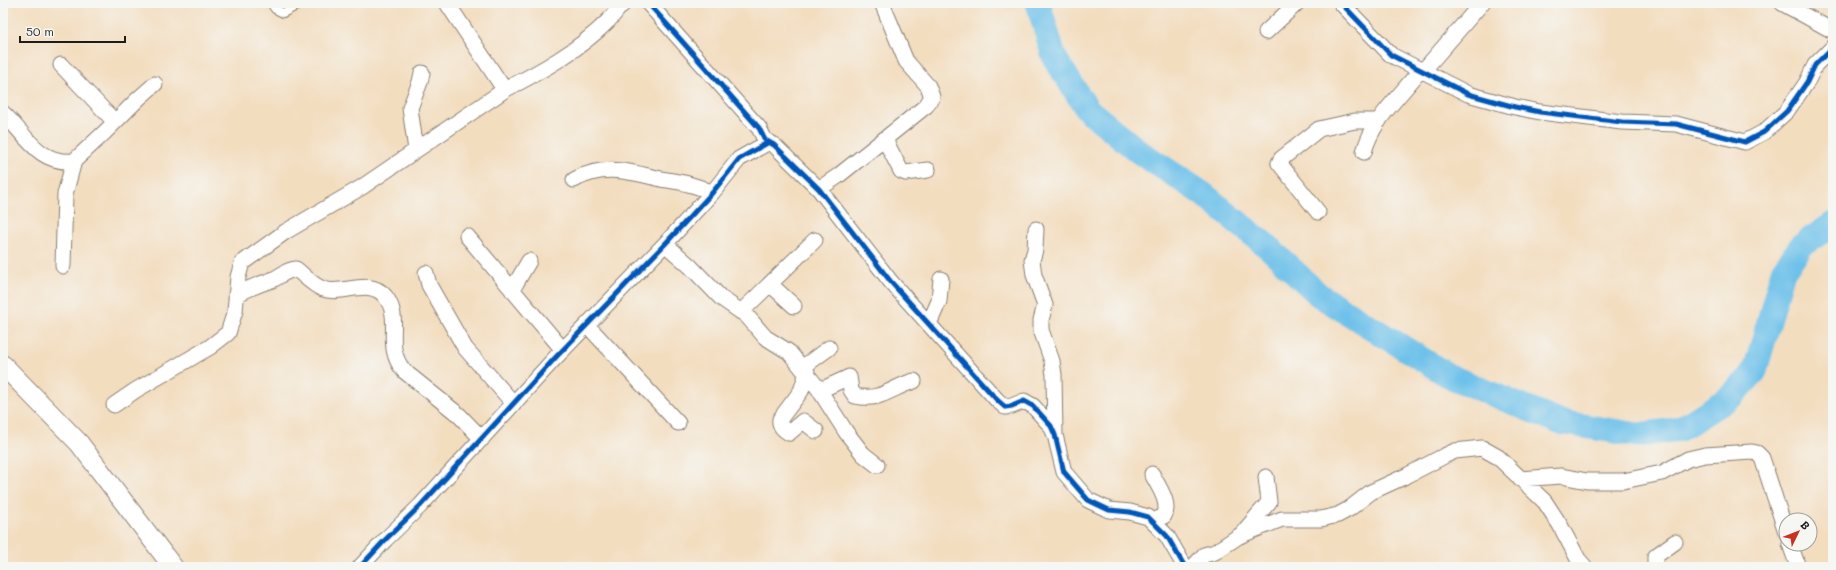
<svg xmlns="http://www.w3.org/2000/svg" width="1836" height="570" font-family="Mali,sans-serif">
	<style>
		.lines { fill: none; stroke-linecap: round; stroke-linejoin: round }
		.river { stroke: #6ec1ea; stroke-width: 25 }
		.service-casing { stroke: #887c6e; stroke-width: 10 }
		.minor-casing { stroke: #887c6e; stroke-width: 17 }
		.tertiary-casing { stroke: #887c6e; stroke-width: 21 }
		.service { stroke: #fff; stroke-width: 8 }
		.minor { stroke: #fff; stroke-width: 15 }
		.tertiary { stroke: #fff; stroke-width: 19 }
		.cycleway-casing { stroke: #f6f6f2; stroke-width: 8 }
		.cycleway { stroke: #0057b8; stroke-width: 5 }
	</style>
	<rect width="100%" height="100%" fill="#f6f6f2"/>
	<filter id="ink" filterUnits="userSpaceOnUse"><feTurbulence type="fractalNoise" baseFrequency=".025" numOctaves="2"/><feDisplacementMap in="SourceGraphic" scale="8" xChannelSelector="R" yChannelSelector="G"/><feConvolveMatrix kernelMatrix="1 2 1 2 8 2 1 2 1" color-interpolation-filters="sRGB"/></filter>
	<filter id="wash" filterUnits="userSpaceOnUse"><feTurbulence type="fractalNoise" baseFrequency=".012" numOctaves="4" result="noise"/><feDisplacementMap in="SourceGraphic" scale="16" xChannelSelector="R" yChannelSelector="G"/><feGaussianBlur stdDeviation="0.9" result="paint"/><feColorMatrix in="noise" values="0 0 0 0 0 0 0 0 0 0 0 0 0 0 0 0 0 1.4 0 .05"/><feComposite in="paint" operator="in"/></filter>
	<g filter="url(#wash)">
		<rect width="100%" height="100%" fill="#f3ddbf"/>
		<g class="lines">
			<!-- river -->
			<path class="river" d="M1038 3 1054 57 1087 109 1138 151 1203 194 1268 247 1319 295 1449 376 1559 422 1638 435 1680 429 1732 396 1755 371 1783 271 1802 245 1833 224"/>
		</g>
	</g>
	<g filter="url(#ink)">
		<g class="lines">
			<!-- service casing -->
			<g class="service-casing">
				<path id="service" d="M271 3 275 9 283 13 302 3"/>
			</g>
			<!-- minor casing -->
			<g class="minor-casing">
				<path id="minor" d="M447 3 500 83 506 89C542 71 579 50 608 21 614 15 618 8 624 3
					M648 3 759 128 765 140 774 145 819 189 891 282 997 400 1005 407 1012 406 1024 401 1033 406 1051 426 1055 435 1064 472 1088 500 1109 510 1130 512 1148 517 1167 536 1185 567
					M1341 3 1391 55 1468 94 1515 107 1540 112 1622 122 1676 124 1745 142 1764 132 1787 111 1807 82 1815 65 1833 47
					M1782 3 1833 31
					M1266 32 1297 3
					M61 65 115 122
					M1423 71 1482 3
					M3 113C25 133 38 165 74 161
					M885 140 901 171 906 173 928 170
					M416 150 410 108 420 82 422 73
					M1364 152C1373 118 1400 97 1420 70
					M574 180C604 163 630 172 661 179 679 182 696 184 712 193
					M819 189 838 176 926 106 932 97 928 86 906 61 882 3
					M1318 212 1279 163 1281 159 1319 129 1355 121H1379
					M1036 229 1035 250 1032 260 1034 275 1045 305 1041 320V330L1052 361 1054 375 1055 435
					M467 236 563 350
					M665 244 690 266 721 298 747 316 765 337 789 352 818 388 846 432 863 454 877 465
					M63 266 65 194 74 161 105 132 138 99 155 84
					M426 273 429 285 465 348 514 404
					M770 284 794 306
					M512 290 529 261
					M236 295C248 288 261 284 274 279 282 275 286 270 296 269 305 276 312 285 323 289 343 296 369 277 385 296 404 320 382 344 404 371L459 415 482 439
					M741 312 815 240
					M929 324 939 301 941 279
					M587 325 678 423
					M803 367 829 348
					M807 372 801 391 780 419C779 426 783 429 789 433L803 421 816 431
					M818 388H825L849 377 851 390 855 396C881 402 892 387 914 381
					M114 405 136 390 210 347 228 333 235 311 238 277 242 263 285 232 362 187 506 89
					M1152 474C1158 486 1171 503 1164 516L1153 521
					M1520 479 1561 476 1587 481H1623L1662 473 1688 459 1705 455 1752 452 1757 453 1762 458 1786 532
					M1240 536 1269 502 1266 477
					M1790 544 1798 567
					M360 567 386 539 420 506 556 357 665 244 712 193 739 159 769 142
					M1193 567 1204 555 1215 552 1239 536 1282 519H1321L1338 515 1349 509 1371 492 1408 475 1444 456 1455 451 1482 448 1498 457 1545 502 1560 525 1578 559 1585 567
					M1655 567V557L1657 555 1675 542"/>
			</g>
			<!-- tertiary casing -->
			<g class="tertiary-casing">
				<path id="tertiary" d="M3 365 79 443 173 567"/>
			</g>
			<!-- service -->
			<use href="#service" class="service"/>
			<!-- minor -->
			<use href="#minor" class="minor"/>
			<!-- tertiary -->
			<use href="#tertiary" class="tertiary"/>
			<!-- cycleway casing -->
			<g class="cycleway-casing">
				<path id="cycleway" d="M648 3 759 128 765 140 774 145 819 189 891 282 997 400 1005 407 1012 406 1024 401 1033 406 1051 426 1055 435 1064 472 1088 500 1109 510 1130 512 1148 517 1167 536 1185 567
					M1341 3 1391 55 1468 94 1515 107 1540 112 1622 122 1676 124 1745 142 1764 132 1787 111 1807 82 1815 65 1833 47
					M360 567 386 539 420 506 556 357 665 244 712 193 739 159 769 142"/>
			</g>
			<!-- cycleway -->
			<use href="#cycleway" class="cycleway"/>
		</g>
	</g>
	<!-- margin -->
	<rect width="1836" height="570" fill="none" stroke="#f6f6f2" stroke-width="16"/>
	<!-- north arrow -->
	<g transform="translate(1798 532) rotate(47)"><circle r="19" fill="#f6f6f2" stroke="#9f9f9c"/>
	<path d="M0-3L7 15L0 10L-7 15Z" fill="#c8321e"/>
	<text y="-6" font-size="11" font-weight="bold" text-anchor="middle" fill="#1c1c1c">B</text>
	</g>
	<!-- scale -->
	<path d="M20 36v6h105v-6" fill="none" stroke="#1c1c1c" stroke-width="2"/>
	<text x="26" y="36" font-size="12" fill="#1c1c1c" stroke="#f6f6f2" stroke-width="3" paint-order="stroke">50 m</text>
</svg>
